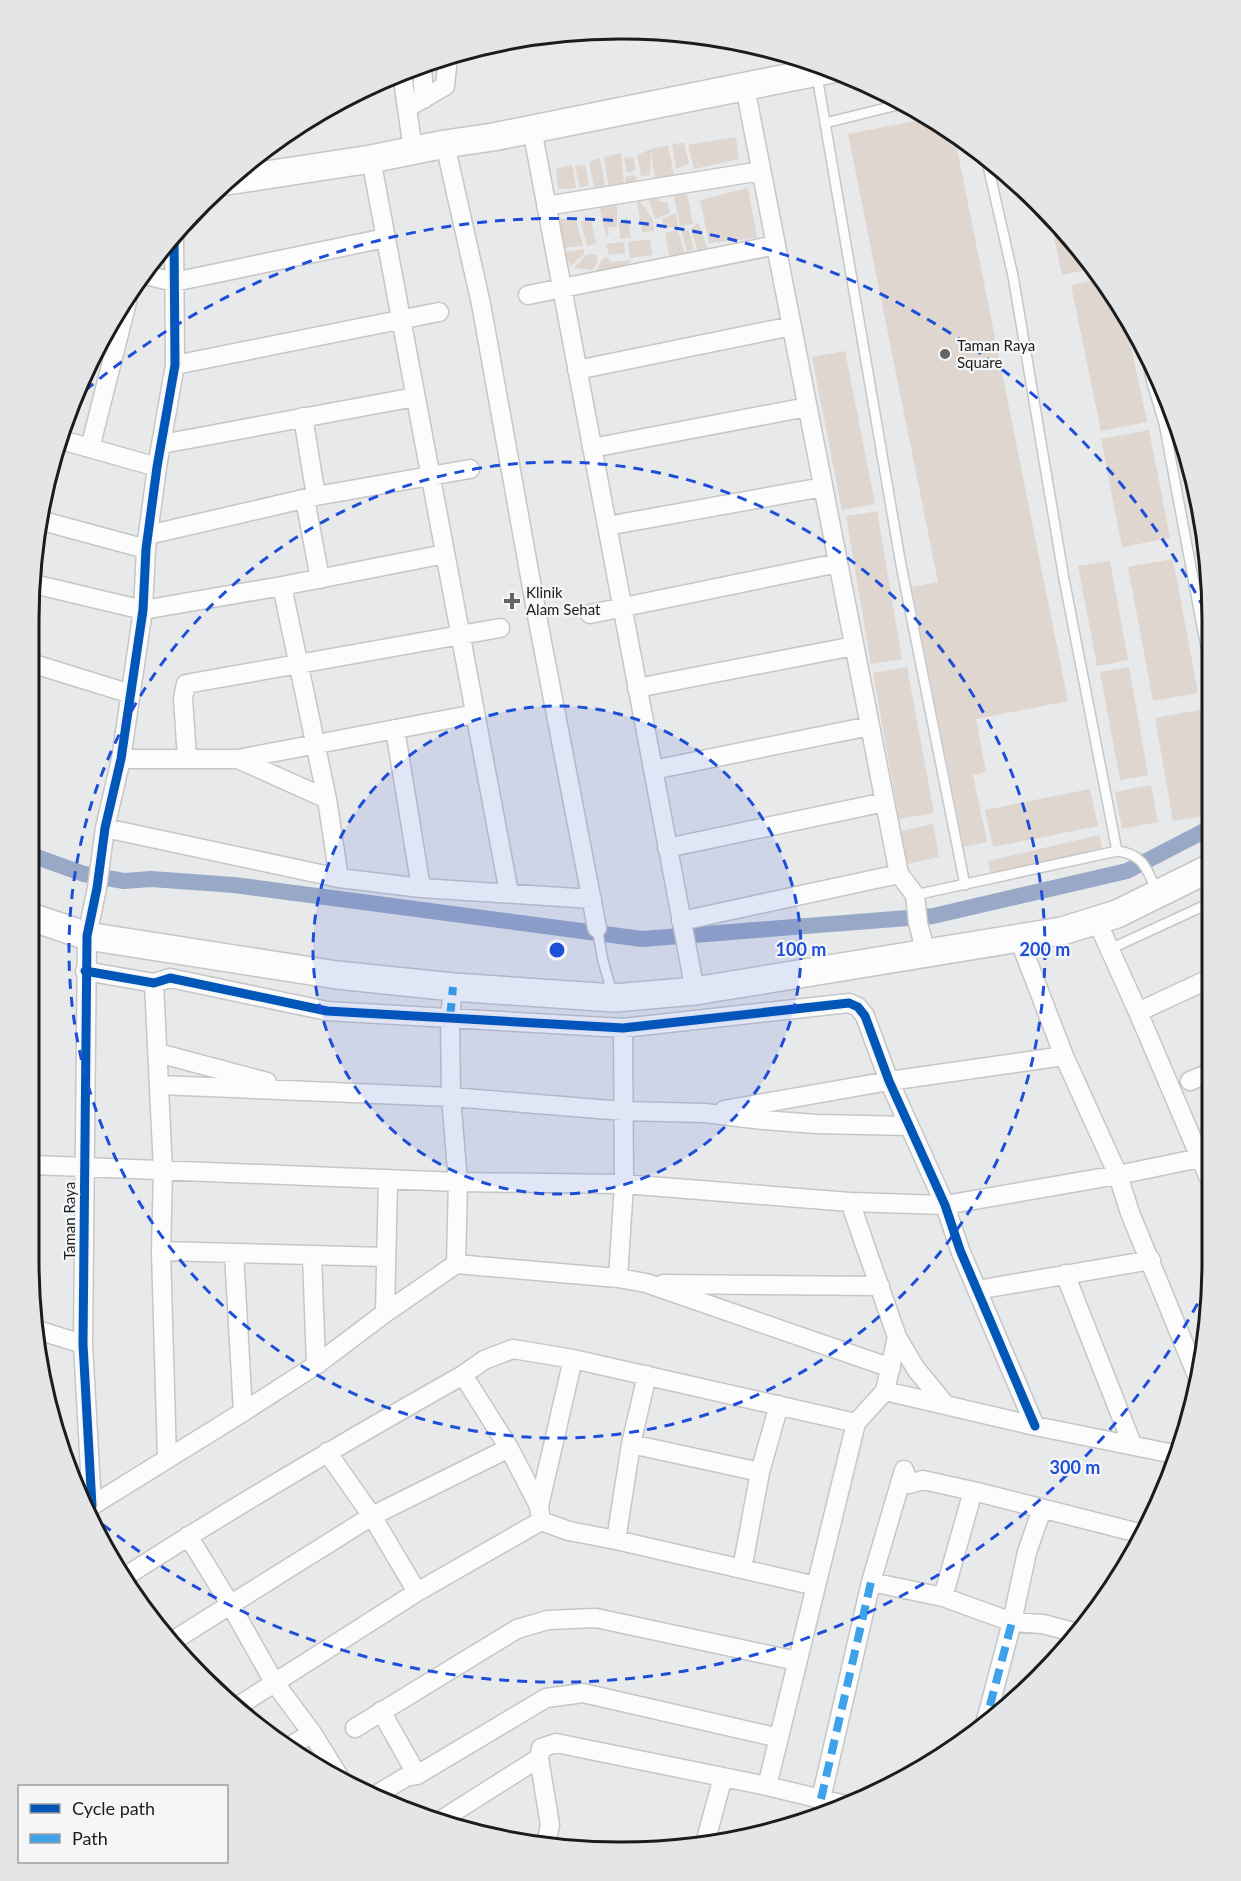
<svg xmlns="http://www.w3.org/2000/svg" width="1241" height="1881" font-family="Lato,sans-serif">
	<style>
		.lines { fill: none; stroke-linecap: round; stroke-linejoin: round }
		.canal { stroke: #98a9c7; stroke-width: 16 }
		.building { fill: #ded6cf }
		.lane-casing { stroke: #c6c6c7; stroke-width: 12 }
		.street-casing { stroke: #c6c6c7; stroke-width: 21 }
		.secondary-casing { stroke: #c6c6c7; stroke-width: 30 }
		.lane { stroke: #fcfcfc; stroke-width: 9 }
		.street { stroke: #fcfcfc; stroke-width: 18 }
		.secondary { stroke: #fcfcfc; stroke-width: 27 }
		.quiet { stroke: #3da2ea; stroke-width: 8; stroke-dasharray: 15 8; stroke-linecap: butt }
		.cycleway-casing { stroke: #f5f6f8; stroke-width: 13 }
		.cycleway { stroke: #0057b8; stroke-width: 9 }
		.ring { fill: none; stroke: #1d4ed8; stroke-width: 3; stroke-dasharray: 10 8 }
		.poi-dot { fill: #636465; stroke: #f5f6f8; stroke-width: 2 }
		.labels { text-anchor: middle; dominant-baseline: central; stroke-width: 4.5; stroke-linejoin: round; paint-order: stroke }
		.poi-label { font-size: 15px; fill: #1c1c1d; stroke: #f5f6f8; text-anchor: start }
		.street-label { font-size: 15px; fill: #1c1c1d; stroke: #f5f6f8 }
		.rim { fill: none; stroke: #1c1c1d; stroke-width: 3 }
		.centre { fill: #1d4ed8; stroke: #f5f6f8; stroke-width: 3 }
		.ring-label { font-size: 18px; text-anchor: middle; font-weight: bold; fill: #1d4ed8; stroke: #f5f6f8; stroke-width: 4.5; stroke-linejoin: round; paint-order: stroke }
	</style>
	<rect width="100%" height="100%" fill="#e8e9ea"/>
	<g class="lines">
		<!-- canal -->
		<path class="canal" d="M34 856 84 874 124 881 151 879 234 885 642 939 933 916 1127 871 1210 828"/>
	</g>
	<!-- building -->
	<path class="building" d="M930 118 954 134 1068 701 976 719 986 772 973 775 987 842 964 847 912 587 938 582 848 134Z
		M736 137 739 159 694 169 688 145Z
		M684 143 689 164 676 169 672 144Z
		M668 145 674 175 655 181 651 149 650 175 641 176 637 155 651 149Z
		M621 153 624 186 609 189 604 157Z
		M633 157 636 170 627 173 624 158Z
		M600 158 606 191 594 187 589 162Z
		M572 165 576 188 558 189 556 168Z
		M585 165 589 185 580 188 575 166Z
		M635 175 639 185H627L625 177Z
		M748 188 757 238 709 243 700 200Z
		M656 193 659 202H667L670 213 655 219 647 194Z
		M687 194 693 224 680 226 674 196Z
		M639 200 653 219 654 231 642 232 637 203Z
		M617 204V227H608L609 234 606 236 600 208Z
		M676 213 678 226 664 229 662 219Z
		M556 218 576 220 583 246 561 248Z
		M628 218 631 238 620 239 619 222Z
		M1050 218 1090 260 1095 268 1062 275Z
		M591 220 596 244 587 246 581 222Z
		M698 222 708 249 698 252 691 229Z
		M681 229 689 231 694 249 687 252Z
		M678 230 685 255 670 259 665 233Z
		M650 239 653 255 630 258 628 242Z
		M624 242 625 253 609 255 606 244Z
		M584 249V254L571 266 564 252Z
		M596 254 598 260 593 270 574 268 586 255Z
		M606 257 612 262 631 260 622 271 596 275 600 262Z
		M1102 279 1125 317 1147 422 1101 431 1071 285Z
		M845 351 875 504 842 510 812 357Z
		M1149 430 1170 538 1122 547 1101 439Z
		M877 511 902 659 871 664 846 516Z
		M1173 559 1198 693 1153 701 1128 567Z
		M1110 561 1128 660 1097 666 1078 566Z
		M907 667 934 813 899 819 873 673Z
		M1129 667 1148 775 1120 780 1100 672Z
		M1204 709 1210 745V815L1173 821 1155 718Z
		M1151 785 1158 822 1122 829 1115 792Z
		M1090 789 1098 826 993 847 985 810Z
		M933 824 939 857 907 864 901 831Z
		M1099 835 1103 851 991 876 988 861Z"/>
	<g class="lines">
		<!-- lane casing -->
		<g class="lane-casing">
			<path id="lane" d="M817 76 901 565 965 885
				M825 123 906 103
				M986 157 1013 276 1064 579 1117 851
				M1145 348 1152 383 1164 423 1211 674
				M915 895 1117 851C1143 854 1147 869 1156 890
				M597 928 603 961 613 996
				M1110 949 1210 903"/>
		</g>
		<!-- street casing -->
		<g class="street-casing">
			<path id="street" d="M422 66 424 99
				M402 73 413 150
				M745 87 899 874
				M407 108 445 86 447 67 444 57
				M532 129 695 991
				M445 144 481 304 538 621 597 928
				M371 159 509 893
				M546 206 761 171
				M146 275 174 282 385 238
				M528 295 776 245
				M175 365 439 312
				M577 370 792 326
				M303 417 316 496
				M58 439 157 467
				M162 444 415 397
				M90 448 127 302
				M592 448 807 407
				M305 499 320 579
				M39 520 146 549
				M607 526 823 487
				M148 535 316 496 470 469
				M34 584 143 610 282 586 445 554
				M282 586 327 799 339 878
				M590 614 838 563
				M34 664 131 694
				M637 688 854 646
				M395 729 421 888
				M187 758 183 698 186 684 500 628
				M121 759H238L327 799
				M238 759 475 714
				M653 770 870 726
				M105 828 339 878 421 888 592 899
				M667 848 885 802
				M1096 919 1138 1012 1208 1176
				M681 921 899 874 915 895 918 923 926 953
				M1019 939 1064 1056 1118 1175 1130 1213 1198 1378
				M85 971 154 983 170 978 327 1011 623 1028 849 1003 858 1007 865 1016 889 1081 945 1205 960 1250 1035 1426
				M154 983 163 1171 161 1251 167 1459
				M453 987 450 1018 451 1097 458 1182 456 1264
				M1138 1012 1209 979
				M158 1053 267 1082
				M1190 1081 1209 1073
				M160 1085 451 1097 623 1111 705 1113 763 1120 817 1124 909 1126
				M724 1110 889 1081 1064 1056
				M34 1165 458 1182 624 1184 850 1202 945 1205 1118 1175 1200 1158
				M161 1251 385 1257
				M234 1253 243 1412
				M312 1255 316 1365
				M1065 1274 1132 1444
				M618 1278 624 1184 623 1028
				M663 1284 880 1286
				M977 1290 1151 1260
				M385 1313 388 1179
				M34 1329 83 1344
				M897 1337 916 1369 944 1403
				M463 1375 509 1448 539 1506
				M885 1391 1035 1426 1179 1455
				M631 1444 760 1472
				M327 1452 372 1516 417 1592
				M92 1506 83 1344 87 936 97 888 105 828 121 759 143 610 146 549 157 467 175 365 174 232
				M88 1508 243 1412 316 1365 385 1313 456 1264 618 1278 646 1283 891 1368
				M541 1521 539 1506 573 1359
				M188 1536 230 1604 274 1682 312 1733 338 1775
				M616 1540 631 1444 647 1375
				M742 1569 760 1472 779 1405
				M123 1578C234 1506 348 1440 463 1375L484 1360 513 1349 573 1359 856 1423
				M871 1582 943 1597 1012 1622 1043 1624 1077 1633
				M943 1597 973 1491
				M171 1642 372 1516 509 1448
				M235 1708 417 1592 541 1521 569 1531 616 1540 816 1586
				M381 1711 417 1775
				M355 1728 517 1629 548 1620 596 1618 797 1661
				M984 1728 1012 1622 1027 1552 1042 1509
				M289 1747 312 1733
				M767 1786 856 1423 885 1391 897 1337 850 1202
				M374 1796 406 1777 417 1775 546 1698 583 1693 779 1738
				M821 1799 871 1582 904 1470 909 1484 923 1480 973 1491 1143 1534
				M438 1822 539 1758
				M705 1843 723 1777
				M546 1845 550 1825 539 1758 541 1748 556 1743 767 1786 850 1806"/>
		</g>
		<!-- secondary casing -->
		<g class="secondary-casing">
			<path id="secondary" d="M227 181 371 159 445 144 493 137 832 69
				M34 918 87 936 337 975 453 987 614 998 695 991 1062 931 1117 914 1210 868"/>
		</g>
		<!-- lane -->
		<use href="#lane" class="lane"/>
		<!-- street -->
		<use href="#street" class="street"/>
		<!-- secondary -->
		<use href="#secondary" class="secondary"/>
		<!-- quiet -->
		<path class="quiet" d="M450 1018 453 987
			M984 1728 1012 1622
			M821 1799 871 1582"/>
		<!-- cycleway casing -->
		<g class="cycleway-casing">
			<path id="cycleway" d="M85 971 154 983 170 978 327 1011 623 1028 849 1003 858 1007 865 1016 889 1081 945 1205 960 1250 1035 1426
				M92 1506 83 1344 87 936 97 888 105 828 121 759 143 610 146 549 157 467 175 365 174 232"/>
		</g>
		<!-- cycleway -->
		<use href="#cycleway" class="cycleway"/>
	</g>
	<!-- distance rings -->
	<circle cx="557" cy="950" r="244" fill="#1d4ed8" fill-opacity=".12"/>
	<g class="ring">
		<circle cx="557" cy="950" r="244"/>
		<circle cx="557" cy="950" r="488"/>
		<path d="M1206 1288A732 732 0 0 1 96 1519M72 402A732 732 0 0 1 1209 618"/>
	</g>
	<!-- markers -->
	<g class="poi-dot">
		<circle cx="945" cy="354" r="6"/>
		<path d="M509 592h6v6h6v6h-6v6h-6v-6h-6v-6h6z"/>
	</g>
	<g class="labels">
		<!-- poi labels -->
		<g class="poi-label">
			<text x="957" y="345">Taman Raya<tspan x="957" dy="17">Square</tspan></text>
			<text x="526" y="592">Klinik<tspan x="526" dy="17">Alam Sehat</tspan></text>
		</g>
		<!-- street labels -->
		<g class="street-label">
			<text transform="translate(69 1221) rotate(-90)">Taman Raya</text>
		</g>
	</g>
	<!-- crop -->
	<path d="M0 0H1241V1881H0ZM620 39H621A581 581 0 0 1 1202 620V1261A581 581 0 0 1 621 1842H620A581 581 0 0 1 39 1261V620A581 581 0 0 1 620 39Z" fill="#e4e5e6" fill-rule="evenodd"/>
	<path class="rim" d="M620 39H621A581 581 0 0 1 1202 620V1261A581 581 0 0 1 621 1842H620A581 581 0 0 1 39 1261V620A581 581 0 0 1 620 39Z"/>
	<circle cx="557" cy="950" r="9" class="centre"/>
	<g class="ring-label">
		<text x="801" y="956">100 m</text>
		<text x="1045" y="956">200 m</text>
		<text x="1075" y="1474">300 m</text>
	</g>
	<!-- legend -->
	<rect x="18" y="1785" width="210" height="78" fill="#f5f6f8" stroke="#9e9fa0" stroke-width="1.5"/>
	<rect x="30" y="1804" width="30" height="9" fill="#0057b8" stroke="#9e9fa0" stroke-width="1.5"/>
	<text x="72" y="1815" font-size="18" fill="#1c1c1d">Cycle path</text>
	<rect x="30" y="1834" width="30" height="9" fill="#3da2ea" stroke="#9e9fa0" stroke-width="1.5"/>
	<text x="72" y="1845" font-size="18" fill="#1c1c1d">Path</text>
</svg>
